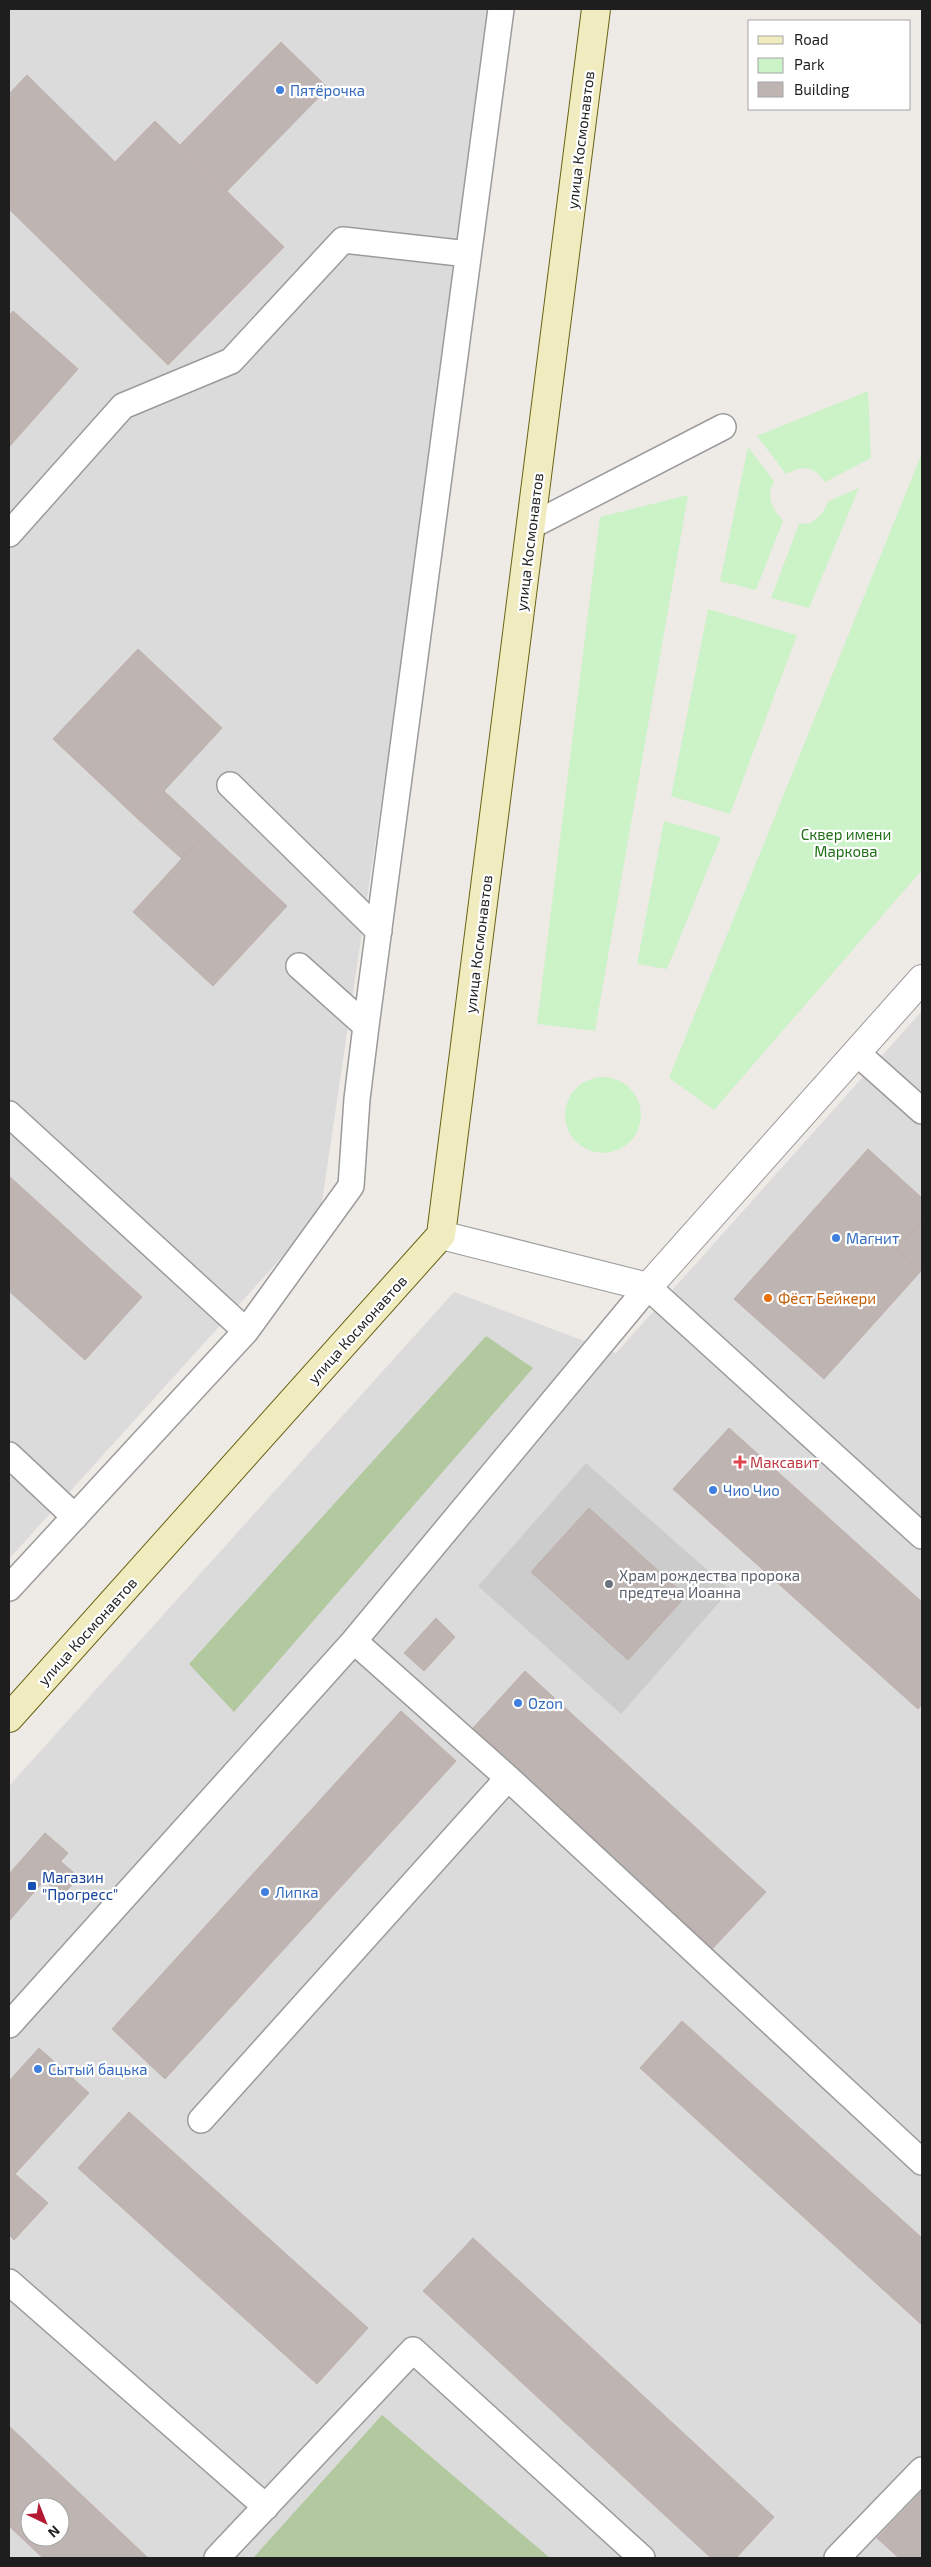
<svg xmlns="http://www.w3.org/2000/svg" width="931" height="2567" font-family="'Exo 2',sans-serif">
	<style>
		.residential { fill: #dcdbdb; fill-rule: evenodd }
		.religious { fill: #ccc }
		.forest { fill: #b2c89f }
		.park { fill: #ccf2c8 }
		.building { fill: #beb5b3; stroke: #beafaa; fill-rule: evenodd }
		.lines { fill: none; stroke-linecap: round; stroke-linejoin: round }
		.lane-casing { stroke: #9b9b9b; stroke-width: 28 }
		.street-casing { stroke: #9b9b9b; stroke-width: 30 }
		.secondary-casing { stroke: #686312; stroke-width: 30 }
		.lane { stroke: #fff; stroke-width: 25 }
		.street { stroke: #fff; stroke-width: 28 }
		.secondary { stroke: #f1ecc0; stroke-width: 28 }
		.shop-dot { fill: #3f7fe0; stroke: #fff; stroke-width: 2 }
		.food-dot { fill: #e8710a; stroke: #fff; stroke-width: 2 }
		.health-dot { fill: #e0444e; stroke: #fff; stroke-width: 2 }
		.worship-dot { fill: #6b7280; stroke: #fff; stroke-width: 2 }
		.transit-dot { fill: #1a4fb4; stroke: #fff; stroke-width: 2 }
		.labels { text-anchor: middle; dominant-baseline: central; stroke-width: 4.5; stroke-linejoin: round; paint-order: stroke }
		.shop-label { font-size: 15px; fill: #366cbe; stroke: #fff; text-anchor: start }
		.street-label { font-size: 15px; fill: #1e1e1e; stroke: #fff }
		.park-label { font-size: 15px; fill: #216f19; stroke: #fff }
		.food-label { font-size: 15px; fill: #c56008; stroke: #fff; text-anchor: start }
		.health-label { font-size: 15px; fill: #be3a42; stroke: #fff; text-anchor: start }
		.worship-label { font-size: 15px; fill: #5b616d; stroke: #fff; text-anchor: start }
		.transit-label { font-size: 15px; fill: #164399; stroke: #fff; text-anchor: start }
	</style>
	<rect width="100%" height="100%" fill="#eeeae6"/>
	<!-- residential -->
	<path class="residential" d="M9 9H499L320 1215 9 1559Z
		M922 1011V2558H9V1786L454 1292 616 1353ZM30 2507H60V2537H30Z"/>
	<!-- religious -->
	<path class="religious" d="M586 1463 730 1590 621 1714 478 1586Z"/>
	<!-- forest -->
	<path class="forest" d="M486 1336 533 1368 234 1712 189 1664Z
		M382 2415 550 2558H253Z"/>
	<!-- park -->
	<path class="park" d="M868 391 871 458 825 482C814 466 803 465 786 474L757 436Z
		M748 447 774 481C766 498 771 506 783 521L756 590 720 581Z
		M922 453V870L714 1110 669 1078Z
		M859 488 809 608 771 598 799 524 811 523 823 512 829 501Z
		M688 495 595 1031 537 1024 600 517Z
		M708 609 797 635 730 814 671 796Z
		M664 821 721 837 667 969 637 964Z
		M565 1115a38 38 0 1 1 76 0a38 38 0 1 1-76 0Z"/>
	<!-- building -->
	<path class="building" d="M281 42 328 88 227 191 180 145Z
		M27 75 115 162 155 121 284 247 168 365 9 209V94Z
		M13 311 78 369 9 447V316Z
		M138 649 222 728 138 819 53 739Z
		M164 791 207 831 182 859 138 819Z
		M207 831 287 906 213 986 133 912Z
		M868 1149 922 1198V1221L897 1249 921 1271 824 1379 734 1299Z
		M9 1176 142 1297 85 1360 9 1291Z
		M922 1221V1272L897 1249Z
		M729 1428 922 1602V1705L918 1709 673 1489Z
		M589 1508 686 1596 628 1660 531 1572Z
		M436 1618 455 1637 424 1671 404 1653Z
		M525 1671 766 1892 712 1949 473 1728Z
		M401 1711 456 1761 165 2079 112 2029Z
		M45 1833 68 1853 9 1921V1874Z
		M60 1861 79 1877 62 1896 44 1880Z
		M682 2021 922 2238V2325L640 2068Z
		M39 2048 89 2093 15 2174 48 2203 14 2240 9 2235V2081Z
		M129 2112 368 2328 317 2384 78 2168Z
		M473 2238 774 2517 736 2558H711L423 2291Z
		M9 2426 148 2558H43L9 2526ZM30 2507H60V2537H30Z
		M922 2491V2558H899L877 2538Z"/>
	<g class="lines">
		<!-- lane casing -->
		<g class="lane-casing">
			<path id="lane" d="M531 526 723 427
				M9 534 123 406 231 361 343 240 468 254
				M230 785 379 931
				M299 966 366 1026
				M857 1053 922 1111
				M9 1114 246 1331
				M9 1455 75 1517
				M9 1588 246 1331 351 1186 357 1099 366 1026 501 9
				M354 1641 508 1778 922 2162
				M9 2025 354 1641 648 1287 922 1536
				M201 2120 508 1778
				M9 2282 266 2507
				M217 2558 413 2350 642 2558
				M837 2558 922 2470"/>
		</g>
		<!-- street casing -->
		<g class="street-casing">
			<path id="street" d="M441 1235 648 1287 922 979"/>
		</g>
		<!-- secondary casing -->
		<g class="secondary-casing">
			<path id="secondary" d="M9 1718 441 1235 596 9"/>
		</g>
		<!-- lane -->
		<use href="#lane" class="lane"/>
		<!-- street -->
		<use href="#street" class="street"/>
		<!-- secondary -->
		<use href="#secondary" class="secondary"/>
	</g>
	<!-- markers -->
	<g class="shop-dot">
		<circle cx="280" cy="90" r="5"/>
		<circle cx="836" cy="1238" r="5"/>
		<circle cx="713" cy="1490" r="5"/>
		<circle cx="518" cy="1703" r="5"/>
		<circle cx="265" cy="1892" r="5"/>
		<circle cx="38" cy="2069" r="5"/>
	</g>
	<circle class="food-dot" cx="768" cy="1298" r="5"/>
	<path class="health-dot" d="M737.5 1454.5h5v5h5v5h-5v5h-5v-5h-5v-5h5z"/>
	<circle class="worship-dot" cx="609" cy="1584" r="5"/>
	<rect class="transit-dot" x="27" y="1881" width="10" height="10" rx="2.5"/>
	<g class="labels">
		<!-- shop labels -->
		<g class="shop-label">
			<text x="290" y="90">Пятёрочка</text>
			<text x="846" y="1238">Магнит</text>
			<text x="723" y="1490">Чио Чио</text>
			<text x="528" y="1703">Ozon</text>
			<text x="275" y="1892">Липка</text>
			<text x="48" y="2069">Сытый бацька</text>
		</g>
		<!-- street labels -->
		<g class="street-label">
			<text transform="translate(580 140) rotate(-83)">улица Космонавтов</text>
			<text transform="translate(529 542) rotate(-83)">улица Космонавтов</text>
			<text transform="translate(478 944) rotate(-83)">улица Космонавтов</text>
			<text transform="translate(357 1329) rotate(-48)">улица Космонавтов</text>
			<text transform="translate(87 1631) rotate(-48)">улица Космонавтов</text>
		</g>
		<!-- park labels -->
		<g class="park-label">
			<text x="846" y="834">Сквер имени<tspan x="846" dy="17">Маркова</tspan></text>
		</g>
		<!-- food labels -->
		<g class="food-label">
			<text x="778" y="1298">Фёст Бейкери</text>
		</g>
		<!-- health labels -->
		<g class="health-label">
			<text x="750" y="1462">Максавит</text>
		</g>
		<!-- worship labels -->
		<g class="worship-label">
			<text x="619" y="1575">Храм рождества пророка<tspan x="619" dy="17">предтеча Иоанна</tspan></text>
		</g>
		<!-- transit labels -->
		<g class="transit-label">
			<text x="42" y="1877">Магазин<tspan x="42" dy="17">"Прогресс"</tspan></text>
		</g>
	</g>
	<!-- border -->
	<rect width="931" height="2567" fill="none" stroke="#1e1e1e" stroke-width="20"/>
	<!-- legend -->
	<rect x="748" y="20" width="162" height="90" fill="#ffffff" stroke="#a5a5a5"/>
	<rect x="758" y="36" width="25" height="8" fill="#f1ecc0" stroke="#a5a5a5"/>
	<text x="794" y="45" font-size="15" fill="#1e1e1e">Road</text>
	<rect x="758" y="58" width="25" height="15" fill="#ccf2c8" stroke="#a5a5a5"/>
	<text x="794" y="70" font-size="15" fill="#1e1e1e">Park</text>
	<rect x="758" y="82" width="25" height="15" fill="#beb5b3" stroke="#a5a5a5"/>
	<text x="794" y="95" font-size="15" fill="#1e1e1e">Building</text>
	<!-- north arrow -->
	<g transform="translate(45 2522) rotate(137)"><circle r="24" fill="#ffffff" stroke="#a5a5a5"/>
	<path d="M0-4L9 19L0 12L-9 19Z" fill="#b31933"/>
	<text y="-8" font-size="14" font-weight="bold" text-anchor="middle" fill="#1e1e1e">N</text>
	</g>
</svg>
